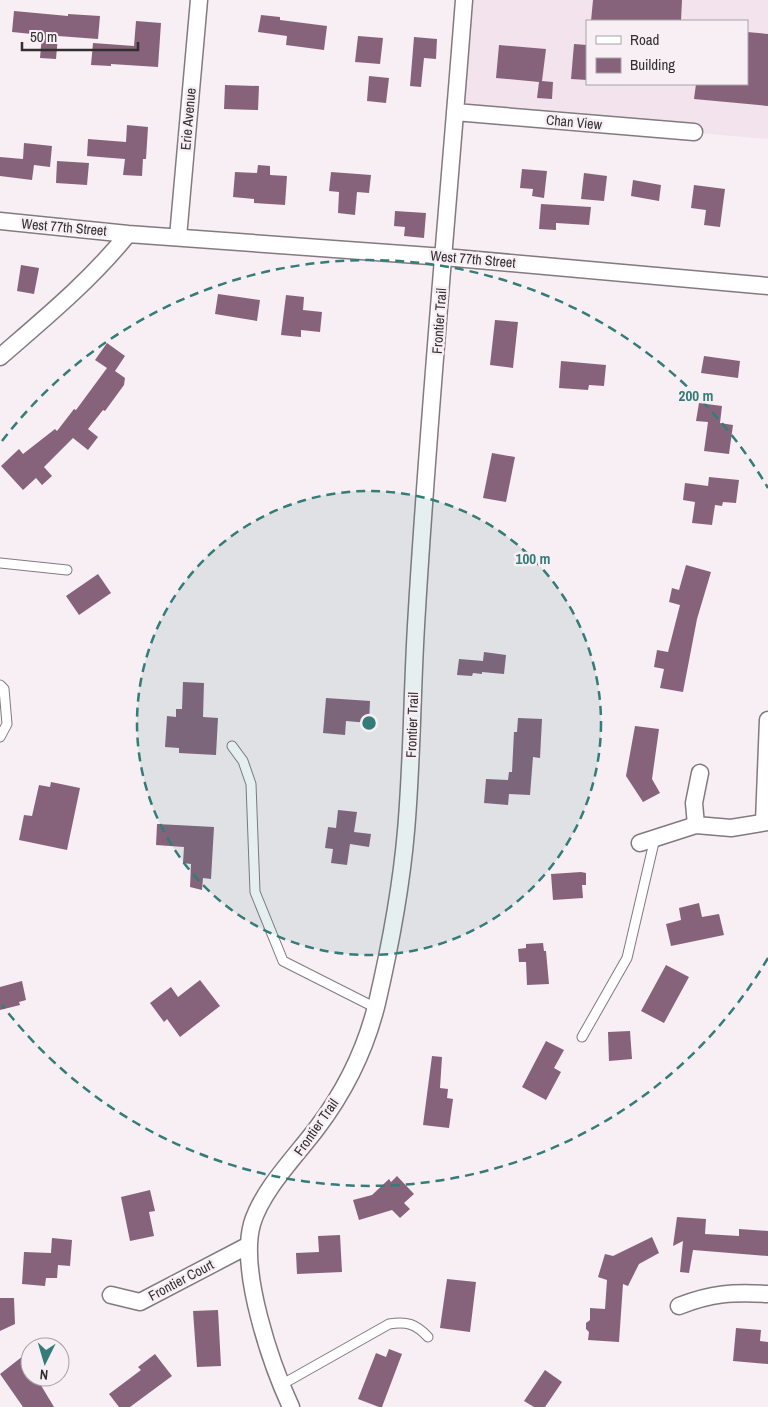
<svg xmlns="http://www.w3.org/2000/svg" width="768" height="1407" font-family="'Archivo Narrow',sans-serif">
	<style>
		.built { fill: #f3e3ed; fill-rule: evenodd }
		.building { fill: #87637b }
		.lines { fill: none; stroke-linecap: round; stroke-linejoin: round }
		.service-casing { stroke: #827a7f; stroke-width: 11 }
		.minor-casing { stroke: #827a7f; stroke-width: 19 }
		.service { stroke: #fff; stroke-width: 9 }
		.minor { stroke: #fff; stroke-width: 16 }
		.ring { fill: none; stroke: #347c78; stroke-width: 2.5; stroke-dasharray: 9 6 }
		.labels { text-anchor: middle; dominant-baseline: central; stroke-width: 5; stroke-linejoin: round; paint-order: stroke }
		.street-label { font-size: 14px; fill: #332f31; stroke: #f7eff4 }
		.centre { fill: #347c78; stroke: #f7eff4; stroke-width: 2.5 }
		.ring-label { font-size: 15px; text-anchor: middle; font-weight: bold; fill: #347c78; stroke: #f7eff4; stroke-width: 5; stroke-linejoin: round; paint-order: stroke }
	</style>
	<rect width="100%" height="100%" fill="#f7eff4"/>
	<!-- built -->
	<path class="built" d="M464 0H768V139L455 112ZM587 21H747V84H587Z"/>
	<!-- building -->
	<path class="building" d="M593 0H682L681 21H591Z
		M14 11 68 16V14L100 16 98 39 58 36 56 59 40 58 42 35 12 32Z
		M261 15 280 17V20L327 26 324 50 286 45 287 36 258 32Z
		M136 21 161 23 158 67 111 64V66L91 65 93 43 134 46Z
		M747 32 768 34V106L694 99 696 84H747Z
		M358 36 383 38 380 64 355 62Z
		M414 37 437 39 436 59 424 58 421 87 410 86Z
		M574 44 587 45V80L571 79Z
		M499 45 546 49 542 81 553 82 552 99 537 98 539 82 496 78Z
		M369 76 389 78 386 103 367 101Z
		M225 85 259 86 258 110 224 109Z
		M127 125 148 127 146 159H143L142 176 123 175 125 159 87 156 88 139 126 142Z
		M24 143 52 146 50 167 34 165 32 180 0 176V157L23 159Z
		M57 161 89 163 87 185 56 183Z
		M258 165 270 166V175L287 176 285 205 254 203V199L233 197 235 172 257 173Z
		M522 169 547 171 544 198 532 196 533 189 520 188Z
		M331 172 371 175 369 193 357 192 355 215 338 213 339 192 329 191Z
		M584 173 607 176 604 201 581 199Z
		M633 180 661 185 659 201 631 196Z
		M694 185 725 189 720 227 704 225 706 210 691 208Z
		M541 204 591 207 589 225 556 223V230L539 229Z
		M395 211 426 213 424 238 404 236 405 227 394 226Z
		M21 265 39 268 34 294 17 291Z
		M218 294 260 300 257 321 215 314Z
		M286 295 304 297 303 310 322 312 320 332 301 330V337L281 335Z
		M495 320 518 322 513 368 490 365Z
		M107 343 125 356 115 371 125 378 124 385 105 411 103 410 88 429 98 437 88 450 73 438 44 467 52 476 42 485 36 478 23 490 1 466 19 449 23 454 55 429 57 431 74 409 76 410 107 368 95 360Z
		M704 356 740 361 738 378 701 373Z
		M561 361 606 365 604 386 589 385 588 390 559 388Z
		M699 403 722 406 720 423 733 425 729 454 704 451 708 422 696 421Z
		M492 453 515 457 506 502 483 498Z
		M709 477 739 480 736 503 723 502 722 506 715 505 712 525 692 523 695 502 683 500 685 483 708 486Z
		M686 565 711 572 697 619 683 692 660 688 664 669 654 667 657 650 668 652 680 605 669 602 672 588 679 590Z
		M98 574 111 593 79 615 66 596Z
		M484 652 506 655 504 674 482 672V674L473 673 472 676 457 675 459 659 483 661Z
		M183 682 204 683 203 717 218 718 216 755 179 753V748L165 747 167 716 176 717V709H182Z
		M326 698 370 701 369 723 346 721 345 735 323 733Z
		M518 718 542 719 540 758 533 757 530 795 509 794 508 805 484 803 486 779 508 780 509 772H512L514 732H517Z
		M635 726 659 729 652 779 660 793 643 802 626 776Z
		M51 782 80 788 67 850 19 840 24 815 32 816 39 785 50 787Z
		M338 810 357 812 354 832 371 834 369 847 350 844 347 865 331 863 333 849 325 848 328 827 336 828Z
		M157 824 214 827 211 879 203 878 202 890 190 887 191 864 183 863 184 847 156 845Z
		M581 872 586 873V885H582L583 898 553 900 551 874Z
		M699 903 702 917 719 914 724 935 671 946 666 924 681 920 679 908Z
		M543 943 544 951H546L549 984 527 985 526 962H519L518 949 526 948V944Z
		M666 965 689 977 664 1023 641 1011Z
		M200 980 220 1006 180 1037 167 1019 164 1022 150 1003 171 987 178 997Z
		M22 981 26 1000 19 1002 20 1005 0 1010V987Z
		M630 1031 632 1059 609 1061 608 1032Z
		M546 1041 564 1050 554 1068 561 1072 546 1100 522 1087Z
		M432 1056 442 1057 440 1088 448 1089 447 1098 453 1099 449 1128 423 1125Z
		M397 1176 414 1194 404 1203 410 1209 400 1218 392 1210 359 1220 353 1200 372 1195 389 1179 391 1182Z
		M150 1190 155 1211 149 1212 154 1236 130 1241 121 1197Z
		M677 1217 706 1219 705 1234 739 1236V1229L768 1231V1256L693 1250 689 1273 680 1272 683 1241 673 1246Z
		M340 1235 342 1272 297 1274 296 1253 319 1252 318 1236Z
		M652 1237 659 1253 639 1264 628 1286 623 1284 619 1342 588 1340 589 1332 586 1329V1323L590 1320V1308L605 1309 607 1280 598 1277 605 1254 613 1256Z
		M52 1238 72 1240 70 1266 58 1265 57 1278H46L45 1286 22 1284 24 1252 51 1253Z
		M447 1279 476 1282 470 1332 440 1328Z
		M0 1298H14L15 1324 0 1331Z
		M218 1310 221 1366 197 1367 193 1311Z
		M736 1328 761 1330 760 1341 768 1342V1364L733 1361Z
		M389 1349 402 1354 382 1407H379L358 1399 376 1353 386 1357Z
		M155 1354 172 1376 130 1407H119L109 1394 141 1370 138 1367Z
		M23 1356 30 1364V1377H36L54 1407H23L0 1374Z
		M545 1370 562 1382 545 1407H534L524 1401Z"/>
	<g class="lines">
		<!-- service casing -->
		<g class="service-casing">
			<path id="service" d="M0 563 67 570
				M0 685 4 689 7 724 0 737
				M232 746 243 761 251 784 255 892 283 961 376 1008
				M582 1037 627 958 655 838
				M281 1385 389 1324C407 1321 416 1324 428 1337"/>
		</g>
		<!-- minor casing -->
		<g class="minor-casing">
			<path id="minor" d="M455 112 694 132
				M0 221 128 234 444 257 768 286
				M178 237 199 0
				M0 357C45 318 91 280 128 234
				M764 822 768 720
				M696 825 694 803 700 773
				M640 843 696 825 731 828 768 822
				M111 1295 140 1302 249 1245
				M679 1306C712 1293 733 1292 768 1294
				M291 1407C271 1364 239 1271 252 1224 262 1190 296 1156 317 1128 345 1091 366 1048 377 1003 390 947 401 889 406 831 412 763 412 694 416 626 428 417 448 209 464 0"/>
		</g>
		<!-- service -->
		<use href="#service" class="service"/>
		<!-- minor -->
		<use href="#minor" class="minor"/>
	</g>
	<!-- distance rings -->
	<circle cx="369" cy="723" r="232" fill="#347c78" fill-opacity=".12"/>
	<g class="ring">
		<circle cx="369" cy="723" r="232"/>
		<path d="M768 958A463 463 0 0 1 2 1005M2 441A463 463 0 0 1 768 488"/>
	</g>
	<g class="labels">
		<!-- street labels -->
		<g class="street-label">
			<text transform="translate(188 119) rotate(-85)">Erie Avenue</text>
			<text transform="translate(574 122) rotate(5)">Chan View</text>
			<text transform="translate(64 227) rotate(5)">West 77th Street</text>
			<text transform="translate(473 259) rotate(5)">West 77th Street</text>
			<text transform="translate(439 321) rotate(-86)">Frontier Trail</text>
			<text transform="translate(412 725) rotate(-88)">Frontier Trail</text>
			<text transform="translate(316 1127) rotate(-55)">Frontier Trail</text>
			<text transform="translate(181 1280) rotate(-28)">Frontier Court</text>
		</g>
	</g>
	<circle cx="369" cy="723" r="8" class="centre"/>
	<g class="ring-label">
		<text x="696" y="401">200 m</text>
		<text x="533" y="564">100 m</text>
	</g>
	<!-- legend -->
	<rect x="586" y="20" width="162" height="65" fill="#f7eff4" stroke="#a9a2a6"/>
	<rect x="596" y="36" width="25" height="8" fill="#ffffff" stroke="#a9a2a6"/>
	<text x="630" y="45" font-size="15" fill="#332f31">Road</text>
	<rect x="596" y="58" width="25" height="15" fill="#87637b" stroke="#a9a2a6"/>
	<text x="630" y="70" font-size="15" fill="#332f31">Building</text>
	<!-- north arrow -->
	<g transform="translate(45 1362) rotate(185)"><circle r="24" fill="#f7eff4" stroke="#a9a2a6"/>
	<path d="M0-4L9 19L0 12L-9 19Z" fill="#347c78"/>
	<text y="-8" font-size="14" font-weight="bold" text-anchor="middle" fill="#332f31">N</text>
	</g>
	<!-- scale -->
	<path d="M22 42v8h116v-8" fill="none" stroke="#332f31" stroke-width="2.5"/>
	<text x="30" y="42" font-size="15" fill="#332f31" stroke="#f7eff4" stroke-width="4" paint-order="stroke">50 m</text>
</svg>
